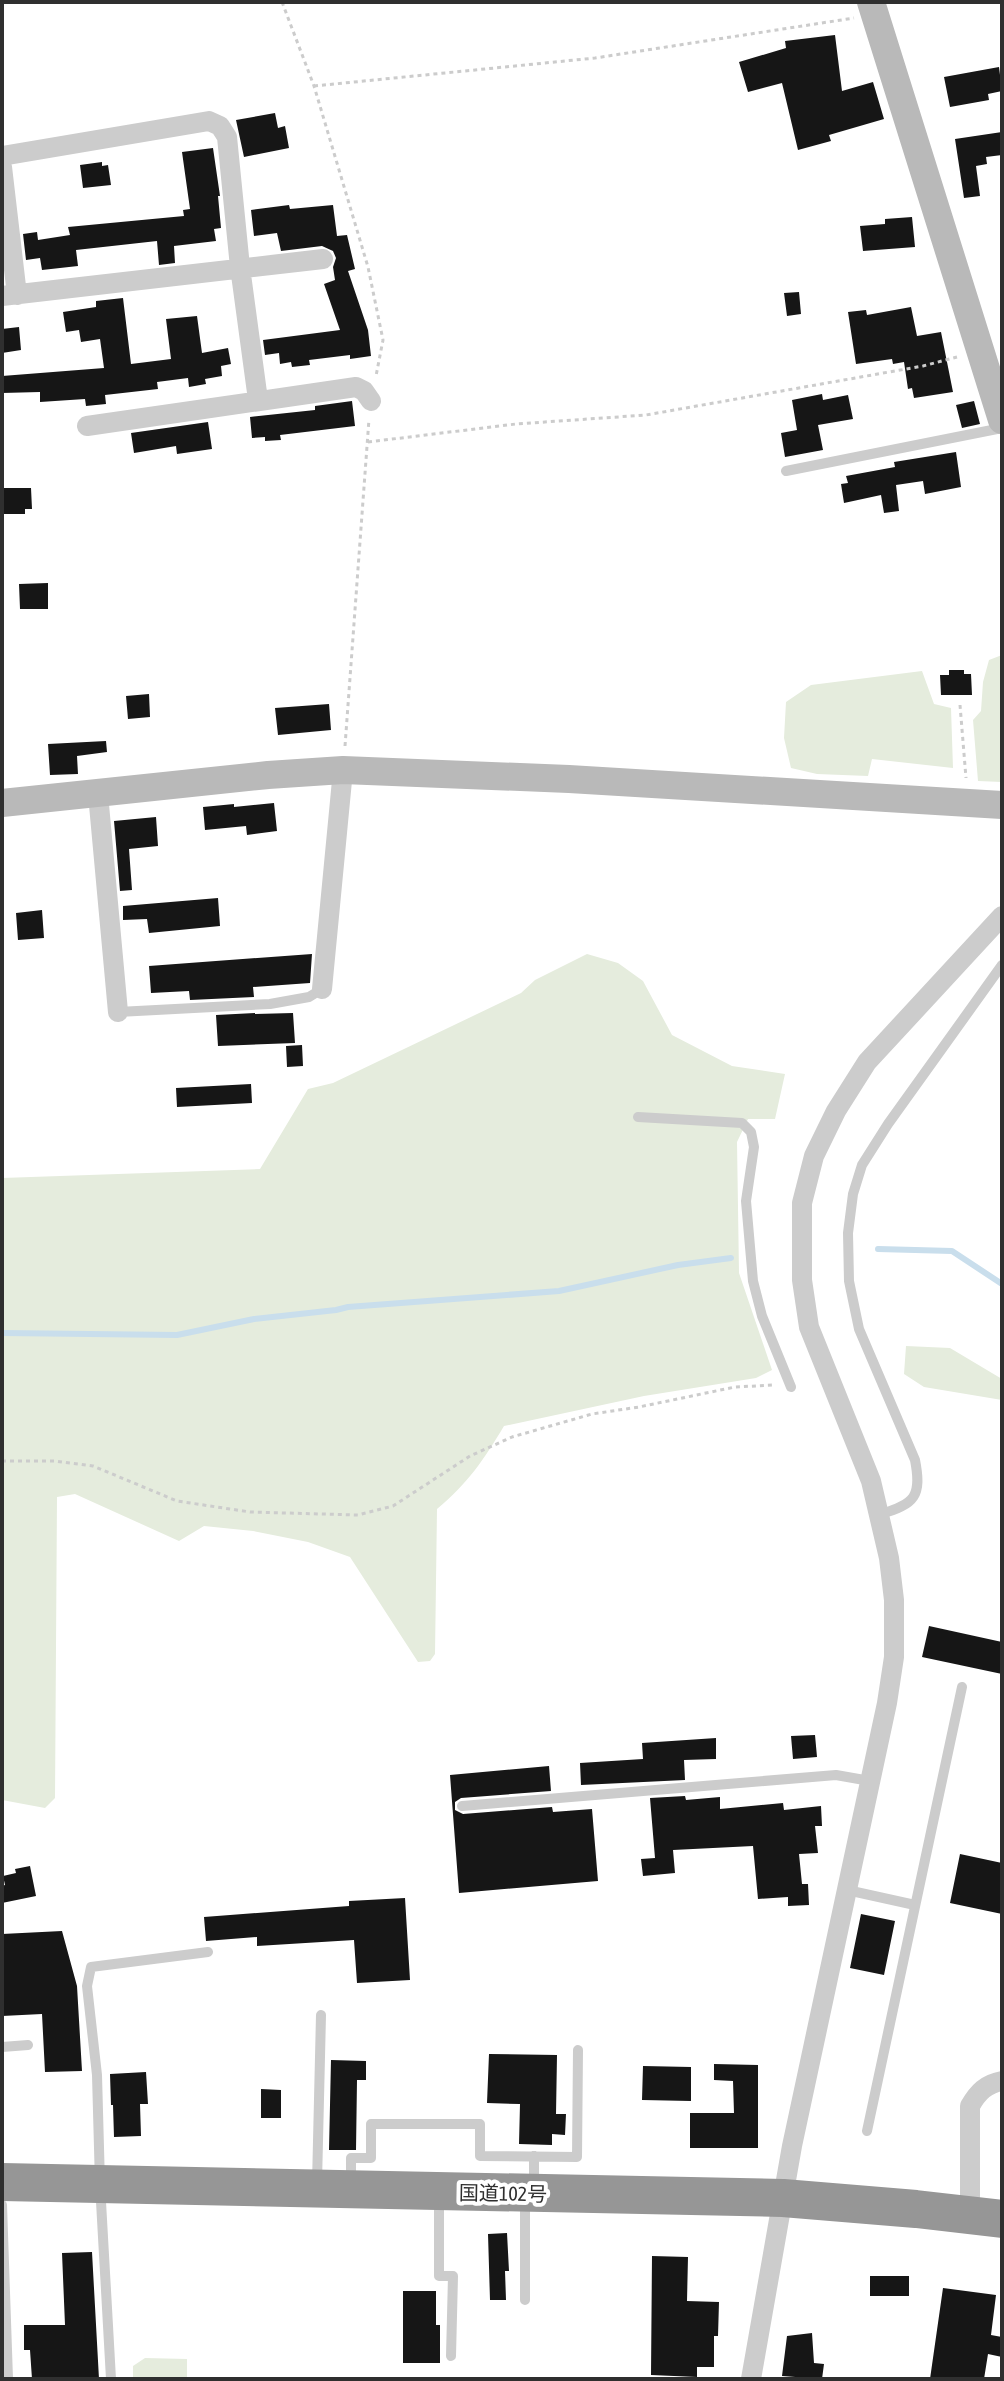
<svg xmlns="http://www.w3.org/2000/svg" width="1004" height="2381" font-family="'Asap Condensed','Noto Sans JP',sans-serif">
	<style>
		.green { fill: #e5ecdd }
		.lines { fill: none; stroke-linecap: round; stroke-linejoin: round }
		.stream { stroke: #c9deec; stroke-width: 6 }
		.building { fill: #161616 }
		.path { stroke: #ccc; stroke-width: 3; stroke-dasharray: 4 4; stroke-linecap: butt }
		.lane { stroke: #ccc; stroke-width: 10 }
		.street { stroke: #ccc; stroke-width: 20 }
		.secondary { stroke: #b9b9b9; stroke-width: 28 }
		.highway { stroke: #969696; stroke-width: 38 }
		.labels { text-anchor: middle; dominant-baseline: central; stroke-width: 8; stroke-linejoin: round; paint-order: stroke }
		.street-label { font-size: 20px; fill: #2f2f2f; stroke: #fff }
	</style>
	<rect width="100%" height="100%" fill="#fff"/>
	<!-- green -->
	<path class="green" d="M1002 655V782L978 781 973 720 981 711 983 682 989 660Z
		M922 671 934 704 951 708 953 768 872 759 868 776 817 774 791 768 784 738 786 702 811 685Z
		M587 954 618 963 643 981 672 1035 732 1066 785 1074 775 1119H748L737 1142 739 1273 772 1370 756 1378 644 1396 504 1426C483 1461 468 1483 437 1509L435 1654 430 1661 418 1662 350 1557 308 1542 253 1531 204 1526 179 1541 75 1494 57 1497 55 1798 45 1808 2 1800V1178L260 1169 308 1089 333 1083 521 993 535 980Z
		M906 1346 950 1348 1002 1379V1400L924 1387 904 1374Z
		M145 2358 187 2359V2379H133V2366Z"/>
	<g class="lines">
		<!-- stream -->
		<path class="stream" d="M878 1249 952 1251 1002 1284
			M2 1333 177 1335 254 1319 336 1310 348 1307 559 1291 678 1265 731 1258"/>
	</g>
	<!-- building -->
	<path class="building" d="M835 35 842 91 873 82 884 119 829 135 831 141 798 150 782 83 748 92 739 62 786 48 785 41Z
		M999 67 1002 91 988 94 989 100 950 107 944 77Z
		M275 113 278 128 285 126 289 148 244 157 236 120Z
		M1002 132V155L986 157 987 164 976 166 980 196 964 198 955 139Z
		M213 148 220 196H218L221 228 214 229 216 241 174 246 175 263 159 265 157 241 76 250 78 266 42 270 40 258 26 260 23 234 37 232 38 240 70 235 68 227 184 216 183 210 190 209 182 152Z
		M102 162V166L108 165 111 185 83 188 80 165Z
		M289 205 290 209 333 205 337 236 347 235 355 269 348 271 368 330 371 356 350 359V355L309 360 310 365 292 367 291 362 280 364 279 353 265 355 263 340 340 330 324 284 335 280 333 267 336 258 333 251 322 246 281 251 277 233 254 236 251 210Z
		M912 217 915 247 863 251 860 226 885 224V219Z
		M799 292 801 314 787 316 784 293Z
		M123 298 131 364 171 359 166 319 197 316 202 353 228 348 231 364 221 366 222 376 205 379 206 384 189 387 188 378 157 382 158 389 105 395 106 404 86 406 85 399 40 402V392L2 393V376L104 368 100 339 81 342 79 330 66 332 63 312 96 307V301Z
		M911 307 917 336 941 332 953 392 914 398 912 388 908 389 904 362 893 364 892 359 856 364 848 312 866 310 867 315Z
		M19 327 21 350 2 353V329Z
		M822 394 823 400 848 395 853 419 818 425 823 450 785 457 781 433 797 430 792 400Z
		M352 401 355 426 280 435 281 440 265 441V437L252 438 250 417 315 410V406Z
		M974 401 980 424 962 428 956 405Z
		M208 422 212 449 177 454 176 446 134 453 131 433Z
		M956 452 961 487 925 494 923 481 896 485 899 511 884 513 881 495 844 503 841 484 848 483 846 476 895 467 894 462Z
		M2 488H31L32 509H25V514H2Z
		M48 583V609H20L19 584Z
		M949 670H964V674H971L972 695H941L940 675H949Z
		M149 694 150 717 128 719 126 696Z
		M329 704 331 730 278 735 275 708Z
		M106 741 107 752 77 756 78 774 50 775 48 744Z
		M274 803 277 831 247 835 246 826 205 830 203 807 234 804V807Z
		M156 817 158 846 129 849 132 890 120 891 114 821Z
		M218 898 220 926 149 933 147 919 123 920V906Z
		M42 910 44 938 18 940 16 913Z
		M312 954 310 983 253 987 254 997 190 1000 189 991 151 993 149 966Z
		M255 1013V1014L293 1013 295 1043 218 1046 216 1015Z
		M302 1045 303 1066 287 1067 286 1046Z
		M251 1084 252 1103 177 1107 176 1088Z
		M929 1626 1002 1642V1674L922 1657Z
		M815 1735 817 1757 793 1759 791 1736Z
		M716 1738V1759L684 1760 685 1780 581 1785 580 1763 643 1759 642 1743Z
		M549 1766 551 1791 461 1798 455 1802V1810L463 1814 552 1807 553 1812 592 1809 598 1881 459 1893 450 1775Z
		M685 1796 686 1800 720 1797V1809L783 1803 784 1810 821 1806 822 1826H815L818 1853 799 1854 802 1884H808L809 1905 788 1906V1897L758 1899 753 1846 673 1850 675 1873 643 1876 641 1859 655 1858 650 1798Z
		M960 1854 1002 1863V1914L950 1903Z
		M30 1866 36 1896 2 1903V1886L5 1885 3 1876 16 1873 15 1869Z
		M405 1898 410 1980 357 1983 354 1940 257 1946V1937L206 1941 204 1917 349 1906V1901Z
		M861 1914 895 1921 884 1975 850 1968Z
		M62 1931 77 1986 82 2071 45 2072 42 2014 2 2016V1934Z
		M489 2054 557 2055 556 2114H566L565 2135 552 2134V2145L519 2144 520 2104 487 2103Z
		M331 2060 366 2061V2080H357L356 2150H329Z
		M714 2064 758 2065V2148H690V2113H734L733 2081 714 2080Z
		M643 2066 691 2067V2101L642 2100Z
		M146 2072 148 2104H140L141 2136 114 2137 113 2105H111L110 2074Z
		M261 2089 281 2090V2118H261Z
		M507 2233 509 2271H505L506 2300H490L488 2234Z
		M92 2252 99 2379H32L30 2350H24V2325H65L62 2253Z
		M652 2256 688 2257 687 2301 719 2302 718 2336H714V2367H697V2377L651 2375Z
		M870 2276H909V2296H870Z
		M943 2288 996 2295 991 2335 1002 2337V2357L988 2354 984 2379H930Z
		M403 2291H436V2325H440V2363H403Z
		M812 2333 814 2363 824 2364 822 2379 782 2376 787 2336Z"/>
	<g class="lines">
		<!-- path -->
		<path class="path" d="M282 2 314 86 368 267 383 340 376 376
			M314 86 595 58 854 18
			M368 442 516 424 646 415 923 366 957 357
			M960 705 966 778
			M345 746 369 419
			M2 1461H55L93 1466 177 1501 250 1512 358 1515 393 1506 470 1456 512 1437 592 1414 639 1407 735 1387 774 1385"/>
		<!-- lane -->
		<path class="lane" d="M786 471 1002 428
			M118 1012 270 1004 309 997 322 989
			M638 1117 742 1123 751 1132 754 1147 746 1201 753 1281 762 1316 791 1387
			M881 1514C915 1504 922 1496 915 1460L859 1329 849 1281 848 1233 853 1194 862 1165 888 1124 1002 965
			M462 1806 836 1775 870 1781
			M847 1890 915 1905
			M2 2047 28 2045
			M867 2131 962 1687
			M534 2156V2186
			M351 2181V2158H371V2124H480V2156L577 2157 578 2050
			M317 2183 321 2015
			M439 2198V2276H453L451 2356
			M525 2198V2300
			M2 2205 8 2379
			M111 2379 100 2184 97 2075 87 1986 91 1967 208 1952"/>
		<!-- street -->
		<path class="street" d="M2 156 209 121 220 126 227 137 240 267 258 400
			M2 167 17 295
			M2 296 323 259
			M87 426 356 387 364 391 371 401
			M98 794 118 1012
			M322 989 343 770
			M970 2215V2106C978 2092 986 2084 1002 2081
			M751 2379 792 2146 887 1703 894 1657V1600L889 1558 871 1481 809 1327 802 1280V1203L814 1156 836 1111 867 1062 1002 916"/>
		<!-- secondary -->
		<path class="secondary" d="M871 2 1002 420
			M2 803 268 775 343 770 569 779 1002 805"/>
		<!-- highway -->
		<path class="highway" d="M2 2182 783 2198 916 2209 1002 2219"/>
	</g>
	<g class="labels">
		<!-- street labels -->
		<g class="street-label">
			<text transform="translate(503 2193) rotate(1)">国道102号</text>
		</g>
	</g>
	<!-- border -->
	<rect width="1004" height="2381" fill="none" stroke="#2f2f2f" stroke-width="8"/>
</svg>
